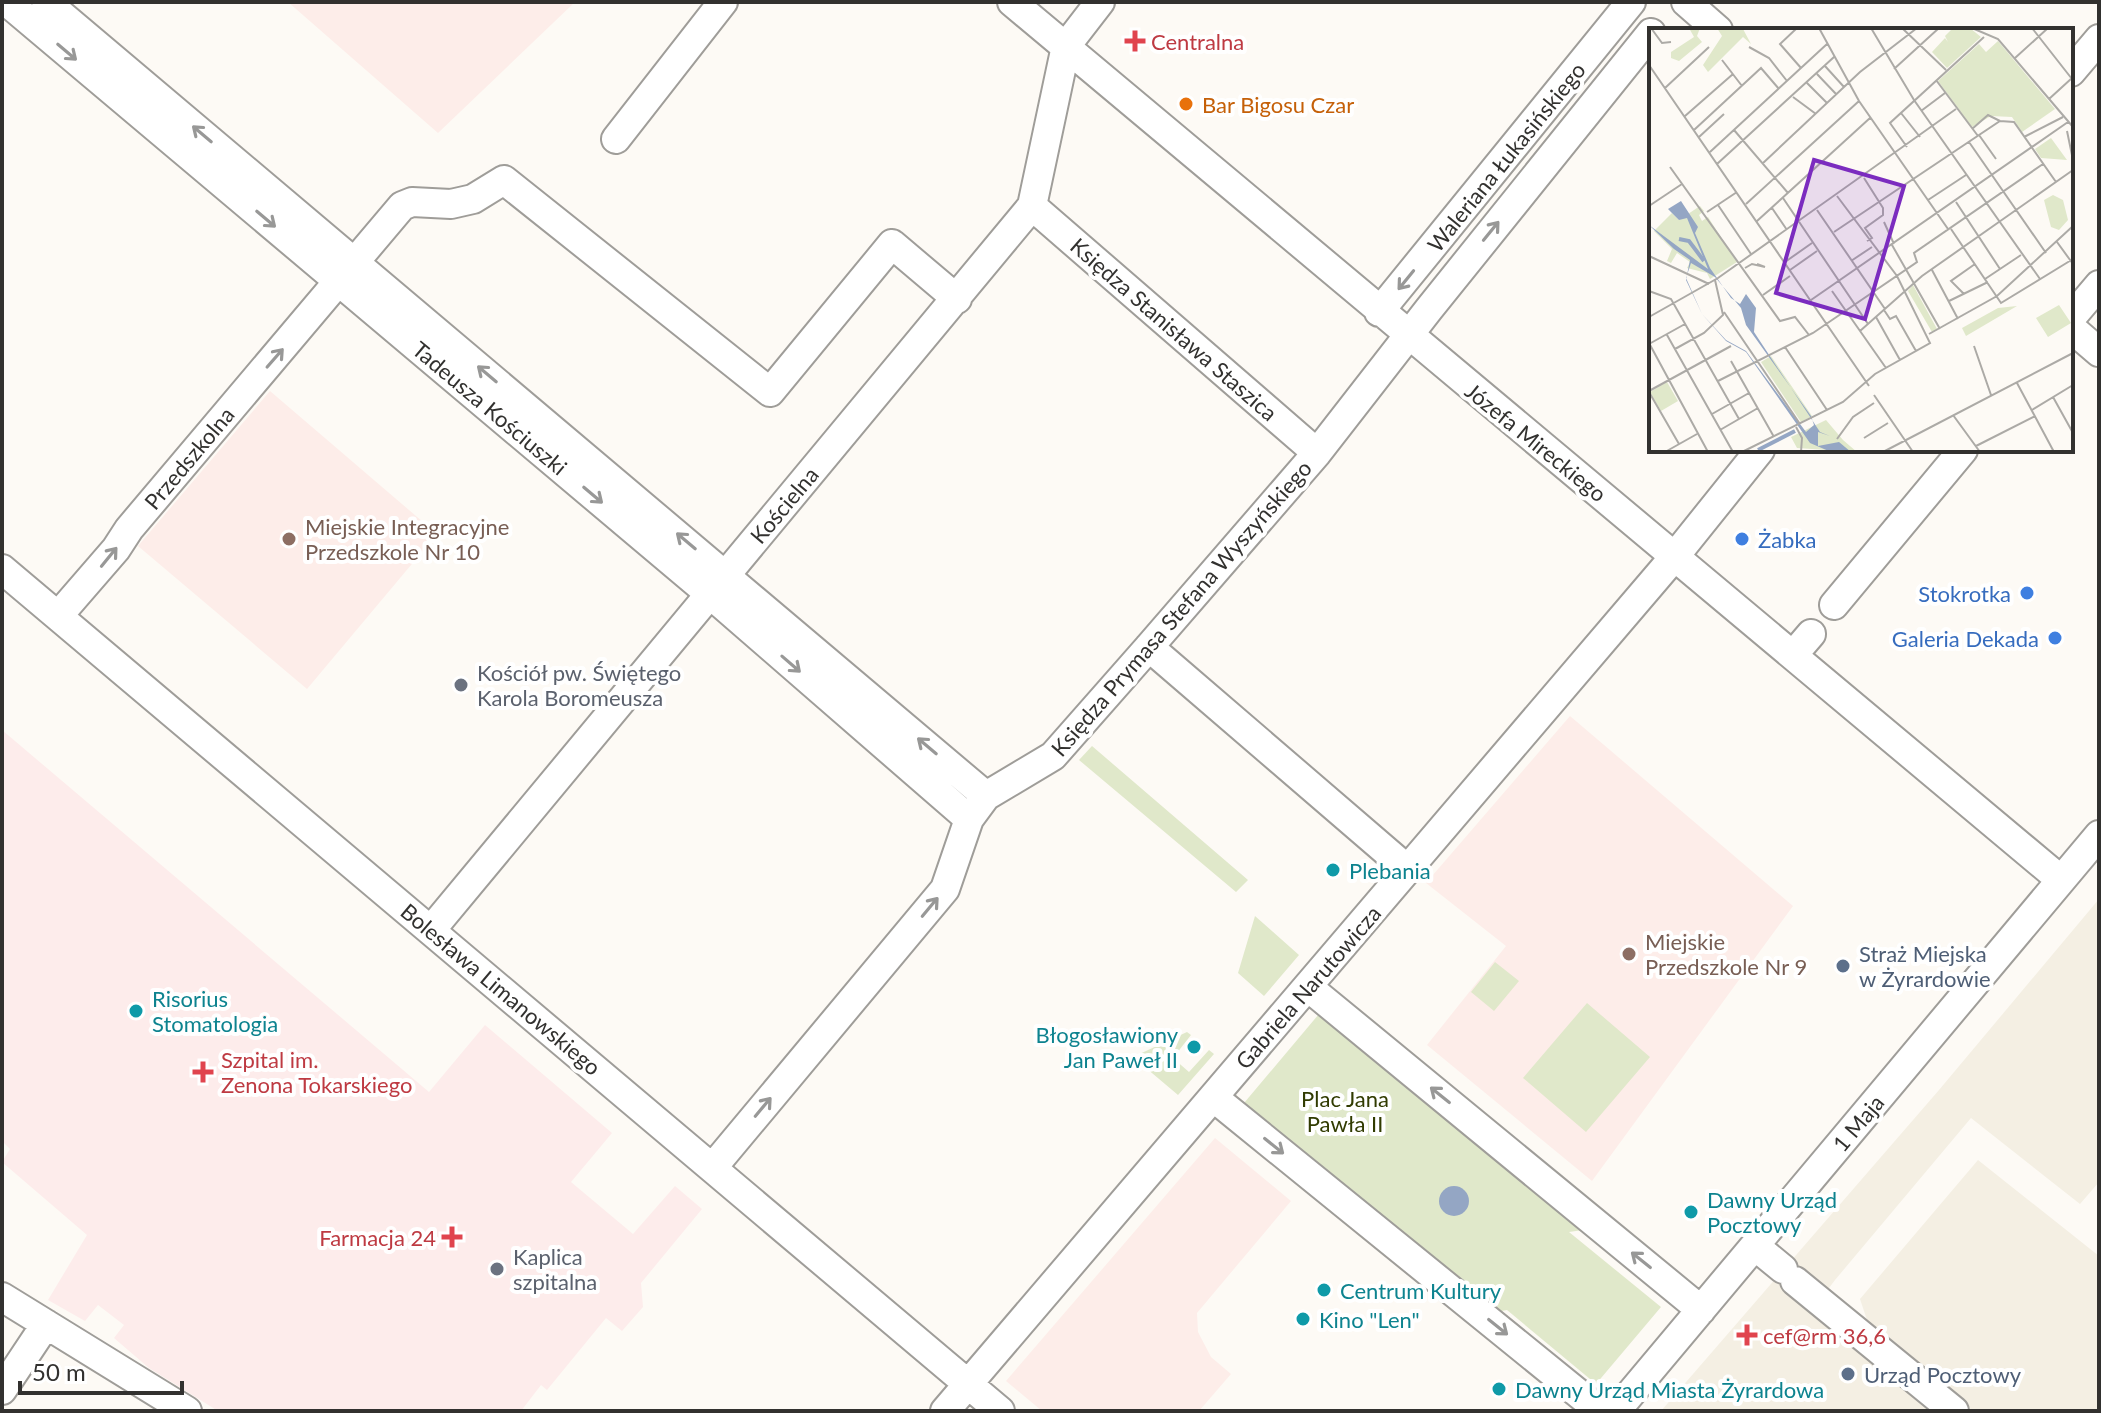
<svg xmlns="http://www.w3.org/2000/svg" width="2101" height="1413" font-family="Lato,sans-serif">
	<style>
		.built { fill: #f4efe3 }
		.education { fill: #fdede9 }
		.medical { fill: #fdeceb }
		.green { fill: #e0e8ca }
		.water { fill: #94a6c4 }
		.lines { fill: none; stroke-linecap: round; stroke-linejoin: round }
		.minor-casing { stroke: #9f9d99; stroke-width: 32 }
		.minor { stroke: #fff; stroke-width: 28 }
		.oneway { stroke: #989897 }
		.health-dot { fill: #e0444e; stroke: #fff; stroke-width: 3 }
		.food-dot { fill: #e8710a; stroke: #fff; stroke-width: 3 }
		.education-dot { fill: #8d6e63; stroke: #fff; stroke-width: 3 }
		.shop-dot { fill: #3f7fe0; stroke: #fff; stroke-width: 3 }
		.worship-dot { fill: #6b7280; stroke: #fff; stroke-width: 3 }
		.culture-dot { fill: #0f9aa8; stroke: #fff; stroke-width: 3 }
		.service-dot { fill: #5c6f8a; stroke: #fff; stroke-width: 3 }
		.labels { text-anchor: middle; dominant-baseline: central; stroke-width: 8; stroke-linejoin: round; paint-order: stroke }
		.health-label { font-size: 22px; fill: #be3a42; stroke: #fff; text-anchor: start }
		.food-label { font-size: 22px; fill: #c56008; stroke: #fff; text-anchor: start }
		.street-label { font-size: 22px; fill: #32312f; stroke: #fff }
		.education-label { font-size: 22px; fill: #785e54; stroke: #fff; text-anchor: start }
		.shop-label { font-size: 22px; fill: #366cbe; stroke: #fff; text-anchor: end }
		.worship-label { font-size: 22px; fill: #5b616d; stroke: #fff; text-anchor: start }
		.culture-label { font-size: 22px; fill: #0d838f; stroke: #fff; text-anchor: start }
		.service-label { font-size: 22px; fill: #4e5e75; stroke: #fff; text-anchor: start }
		.park-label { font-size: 22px; fill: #313b01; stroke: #fff }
		.inset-river { fill: none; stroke: #94a6c4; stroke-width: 4 }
		.inset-road { fill: none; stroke: #acaaa6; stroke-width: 2 }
		.view { fill: #7b2cbf; fill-opacity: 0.15; stroke: #7b2cbf; stroke-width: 4 }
		.inset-edge { fill: none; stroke: #32312f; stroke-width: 4 }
	</style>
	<rect width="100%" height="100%" fill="#fdfaf5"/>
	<!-- built -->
	<path class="built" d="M2099 899V1182L2080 1204 1971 1118 1835 1280 1811 1312 1934 1411H1661L1939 1090Z
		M1978 1160 2099 1256V1411H1973L1868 1323 1860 1299Z"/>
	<!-- education -->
	<path class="education" d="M288 2H575L438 133Z
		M270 391 437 534 307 689 138 546Z
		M1570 716 1793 906 1592 1181 1427 1045 1506 946 1426 883Z
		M1215 1138 1291 1201 1197 1313 1198 1332 1211 1357 1231 1374 1199 1411H1042L1006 1381Z"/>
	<!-- medical -->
	<path class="medical" d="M2 730 429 1092 485 1025 612 1133 571 1182 633 1234 675 1186 702 1209 641 1283 643 1307 622 1331 606 1318 547 1390 541 1385 521 1411H218L149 1368 114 1338 124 1325 98 1305 85 1321 48 1300 87 1235 2 1162 10 1149 2 1141Z"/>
	<!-- green -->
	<path class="green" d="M1092 746 1248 880 1236 892 1079 760Z
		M1255 916 1299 955 1264 996 1238 973Z
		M1495 962 1519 981 1494 1011 1471 992Z
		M1587 1003 1650 1057 1586 1132 1523 1078Z
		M1324 1008 1590 1229 1569 1232 1661 1307 1596 1384 1507 1310 1490 1313 1239 1109Z
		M1187 1032 1191 1035 1173 1058 1189 1072 1209 1050 1214 1054 1178 1095 1133 1057Z"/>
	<!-- water -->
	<path class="water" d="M1439 1201a15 15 0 1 1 30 0a15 15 0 1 1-30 0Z"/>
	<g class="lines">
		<!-- minor casing -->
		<g class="minor-casing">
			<path id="minor" d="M7 2 710 594 969 819
				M46 2 986 796
				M1012 2 2061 880
				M1686 2 1718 30
				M2071 72 2099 39
				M616 139 723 2
				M1032 206 1317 453
				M1379 312 1631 2
				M2071 318 2099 285
				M2071 328 2099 352
				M2 569 1000 1411
				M1834 605 1963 450
				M58 616 116 549 129 529 402 206 412 202 451 204 473 199 504 180 770 392 892 244 957 299
				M1149 647 1407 869
				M1793 655 1811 634
				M431 930 1032 206 1066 46 1100 2
				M1308 987 1701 1310
				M1213 1097 1600 1411
				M713 1167 945 889 969 819 986 796 1053 756 1149 647 1317 453 1429 309 1651 33
				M1755 1246 1783 1269
				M1795 1281 1954 1411
				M2 1297 187 1411
				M2 1390 46 1324
				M945 1411 1675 556 1760 450
				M1616 1411 2099 835"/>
		</g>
		<!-- minor -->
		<use href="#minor" class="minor"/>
	</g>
	<!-- one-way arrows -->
	<defs><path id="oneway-shaft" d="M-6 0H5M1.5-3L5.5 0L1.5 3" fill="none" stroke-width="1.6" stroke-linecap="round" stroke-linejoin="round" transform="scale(2)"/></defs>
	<g class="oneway">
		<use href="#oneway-shaft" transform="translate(67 52) rotate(40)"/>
		<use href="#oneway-shaft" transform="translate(202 134) rotate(-140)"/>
		<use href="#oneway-shaft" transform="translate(266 219) rotate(40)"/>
		<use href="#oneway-shaft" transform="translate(1491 231) rotate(-51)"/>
		<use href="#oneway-shaft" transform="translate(1406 280) rotate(129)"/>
		<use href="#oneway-shaft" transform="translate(275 358) rotate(-49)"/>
		<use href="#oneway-shaft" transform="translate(487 374) rotate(-140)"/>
		<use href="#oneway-shaft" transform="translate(593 495) rotate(40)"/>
		<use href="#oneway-shaft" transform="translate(686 541) rotate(-140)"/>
		<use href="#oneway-shaft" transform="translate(109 557) rotate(-51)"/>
		<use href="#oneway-shaft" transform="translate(791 664) rotate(41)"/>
		<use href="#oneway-shaft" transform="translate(927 746) rotate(-140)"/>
		<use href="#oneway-shaft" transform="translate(930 907) rotate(-50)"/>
		<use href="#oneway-shaft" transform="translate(1440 1095) rotate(-141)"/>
		<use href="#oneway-shaft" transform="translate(763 1107) rotate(-50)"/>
		<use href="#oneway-shaft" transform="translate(1274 1146) rotate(39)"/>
		<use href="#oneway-shaft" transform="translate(1641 1260) rotate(-141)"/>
		<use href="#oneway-shaft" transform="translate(1498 1327) rotate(39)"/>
	</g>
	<!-- markers -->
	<g class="health-dot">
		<path d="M1131 29h8v8h8v8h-8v8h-8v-8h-8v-8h8z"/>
		<path d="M199 1060h8v8h8v8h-8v8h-8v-8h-8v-8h8z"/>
		<path d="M448 1225h8v8h8v8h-8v8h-8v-8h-8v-8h8z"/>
		<path d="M1743 1323h8v8h8v8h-8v8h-8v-8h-8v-8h8z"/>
	</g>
	<circle class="food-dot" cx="1186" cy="104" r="8"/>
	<g class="education-dot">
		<circle cx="289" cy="539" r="8"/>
		<circle cx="1629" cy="954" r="8"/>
	</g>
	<g class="shop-dot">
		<circle cx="1742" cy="539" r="8"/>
		<circle cx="2027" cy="593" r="8"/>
		<circle cx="2055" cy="638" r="8"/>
	</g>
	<g class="worship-dot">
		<circle cx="461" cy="685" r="8"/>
		<circle cx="497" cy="1269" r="8"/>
	</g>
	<g class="culture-dot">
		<circle cx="1333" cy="870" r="8"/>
		<circle cx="136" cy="1011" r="8"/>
		<circle cx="1194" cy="1047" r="8"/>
		<circle cx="1691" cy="1212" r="8"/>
		<circle cx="1324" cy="1290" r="8"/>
		<circle cx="1303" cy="1319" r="8"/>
		<circle cx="1499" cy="1389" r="8"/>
	</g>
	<g class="service-dot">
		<circle cx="1843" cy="966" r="8"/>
		<circle cx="1848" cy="1374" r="8"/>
	</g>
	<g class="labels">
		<!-- health labels -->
		<g class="health-label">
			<text x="1151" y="41">Centralna</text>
			<text x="221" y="1059">Szpital im.<tspan x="221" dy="25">Zenona Tokarskiego</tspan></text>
			<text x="436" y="1237" text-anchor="end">Farmacja 24</text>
			<text x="1763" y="1335">cef@rm 36,6</text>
		</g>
		<!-- food labels -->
		<g class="food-label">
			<text x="1202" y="104">Bar Bigosu Czar</text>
		</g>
		<!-- street labels -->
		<g class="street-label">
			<text transform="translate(1506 157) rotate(-51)">Waleriana Łukasińskiego</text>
			<text transform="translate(1174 329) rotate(41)">Księdza Stanisława Staszica</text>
			<text transform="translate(490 408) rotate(40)">Tadeusza Kościuszki</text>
			<text transform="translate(1536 442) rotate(39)">Józefa Mireckiego</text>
			<text transform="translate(189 458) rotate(-50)">Przedszkolna</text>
			<text transform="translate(784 505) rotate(-50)">Kościelna</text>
			<text transform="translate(1181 608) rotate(-49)">Księdza Prymasa Stefana Wyszyńskiego</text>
			<text transform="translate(1308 987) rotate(-49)">Gabriela Narutowicza</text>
			<text transform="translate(501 989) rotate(40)">Bolesława Limanowskiego</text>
			<text transform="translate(1858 1123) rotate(-50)">1 Maja</text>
		</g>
		<!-- education labels -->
		<g class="education-label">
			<text x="305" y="526">Miejskie Integracyjne<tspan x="305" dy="25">Przedszkole Nr 10</tspan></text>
			<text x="1645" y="941">Miejskie<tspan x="1645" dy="25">Przedszkole Nr 9</tspan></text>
		</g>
		<!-- shop labels -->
		<g class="shop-label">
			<text x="1758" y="539" text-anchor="start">Żabka</text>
			<text x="2011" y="593">Stokrotka</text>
			<text x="2039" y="638">Galeria Dekada</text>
		</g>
		<!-- worship labels -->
		<g class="worship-label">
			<text x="477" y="672">Kościół pw. Świętego<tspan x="477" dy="25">Karola Boromeusza</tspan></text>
			<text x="513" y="1256">Kaplica<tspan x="513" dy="25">szpitalna</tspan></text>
		</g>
		<!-- culture labels -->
		<g class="culture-label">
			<text x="1349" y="870">Plebania</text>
			<text x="152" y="998">Risorius<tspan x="152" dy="25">Stomatologia</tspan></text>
			<text x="1178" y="1034" text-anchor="end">Błogosławiony<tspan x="1178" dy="25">Jan Paweł II</tspan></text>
			<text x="1707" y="1199">Dawny Urząd<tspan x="1707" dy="25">Pocztowy</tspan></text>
			<text x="1340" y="1290">Centrum Kultury</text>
			<text x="1319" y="1319">Kino "Len"</text>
			<text x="1515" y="1389">Dawny Urząd Miasta Żyrardowa</text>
		</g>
		<!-- service labels -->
		<g class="service-label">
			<text x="1859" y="953">Straż Miejska<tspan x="1859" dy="25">w Żyrardowie</tspan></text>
			<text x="1864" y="1374">Urząd Pocztowy</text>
		</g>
		<!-- park labels -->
		<g class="park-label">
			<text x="1345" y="1098">Plac Jana<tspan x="1345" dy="25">Pawła II</tspan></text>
		</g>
	</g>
	<!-- overview -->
	<g transform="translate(1649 28)">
		<rect width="424" height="424" fill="#fdfaf5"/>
		<path d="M40 0H51L48 8 53 14 30 33 22 30V24L45 9ZM68 0 94 1 102 16 94 9 59 44 54 37 73 8ZM304 0H321L332 9 298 40 283 24 296 10 299 14 296 8ZM349 13 406 81 373 104 363 89 342 88 323 99 289 53 330 16 337 24ZM402 110 418 132 392 130 386 121ZM404 167 414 172 419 192 410 202 402 199 395 172ZM51 178 55 183 50 187 53 193 59 189 88 234 61 251 58 245 38 240 41 234 28 225 22 235 18 233 23 221 5 203 23 185 30 192ZM264 257 288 301 283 304 259 263ZM410 277 422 295 399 309 387 290ZM368 278 317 308 313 300 349 280ZM122 328 163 388 152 394 112 334ZM18 354 29 373 12 383 1 364ZM177 392 194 412 208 424 148 420 142 409Z" fill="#e0e8ca"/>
		<path d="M32 173 49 199 46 205 61 240 82 270 91 276 97 266 107 280 105 304 171 404 181 408 169 404V418L190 414 202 424H182L161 415 97 324 77 313 53 286 37 252 41 232 25 221 0 197 59 241 38 190 30 192 19 181ZM42 235 66 249 92 280 97 297 162 388 165 397 157 404 97 323 77 312 53 286 37 250Z" fill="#94a6c4" fill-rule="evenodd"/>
		<path class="inset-river" d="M30 211 40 213 55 233M109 422 146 403"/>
		<path class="inset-road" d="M2 0 13 15 22 14M148 0 131 16 152 40M170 0 210 73 299 201M222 0 265 72 391 251M253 0 297 42M323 0 349 11 424 99M383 0 423 51M100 19 120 30 138 53M366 30 399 0M73 32 93 58M0 37 220 358M176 38 195 59M245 41 290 0M168 46 187 66M287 52 329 108M158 55 178 75M16 60 60 19M144 69 167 86M400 71 423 50M272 83 296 65M252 85 271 109M36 88 84 46M323 101 339 87 351 93M45 102 112 40 130 61M85 102 139 165M418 103 424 132M330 107 347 131M50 109 75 86M375 109 414 89M320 114 397 225M258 119 241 95 335 9M61 124 178 16M68 136 185 29M113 136 211 44 268 0M21 139 131 293 146 289 160 307M215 150 234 180V187L216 200 223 210 218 213M134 170 219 296M279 172 317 147M307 174 351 241M97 176 210 73M69 177 102 226M0 178 33 156M123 180 138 202M168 182 236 281M58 184 88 164M108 193 221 90M235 194 245 216M302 201 352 275 424 231M185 204 351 93 365 94 407 154M408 214 424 236M243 217 291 301M0 228 60 256M202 233 223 219M136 234 163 215M96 240 103 236 116 239 108 236M141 242 168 223M283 242 309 291M336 251 372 227M0 263 22 271 90 391M183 263 237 340M315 266 302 253 326 236M114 267 141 248M162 272 419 94M300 273 339 254M235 282 241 291 247 288 267 323M75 284 151 396M0 289 69 250 307 81M227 289 251 332M211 303 273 248 424 142M280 306 348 268 424 198M18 307 84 424M0 315 59 424M0 316 36 296M325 318 342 367M136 319 178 382M26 321 55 305 74 287 66 252M82 333 125 409M69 353 164 305 268 234 265 225 394 136M368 355 405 424M0 363 82 318M0 364 30 416M225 367 264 424M404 369 424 405M383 382 424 357M63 386 100 365M304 387 331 424M147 399 153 410 152 424M71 402 109 380M215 410 239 395M188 411 204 389 225 375M327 418 386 388M16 424 48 406M93 424 194 374 226 346 281 315 248 248 188 168M234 424 424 325"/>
		<path class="view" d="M165 132 255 158 216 291 127 265Z"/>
		<rect width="424" height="424" class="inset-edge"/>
	</g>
	<!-- border -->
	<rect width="2101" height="1413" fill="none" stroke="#32312f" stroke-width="8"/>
	<!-- scale -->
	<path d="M20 1381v12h162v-12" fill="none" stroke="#32312f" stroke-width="4"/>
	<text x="32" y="1381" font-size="24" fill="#32312f" stroke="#ffffff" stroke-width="6" paint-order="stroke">50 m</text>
</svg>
